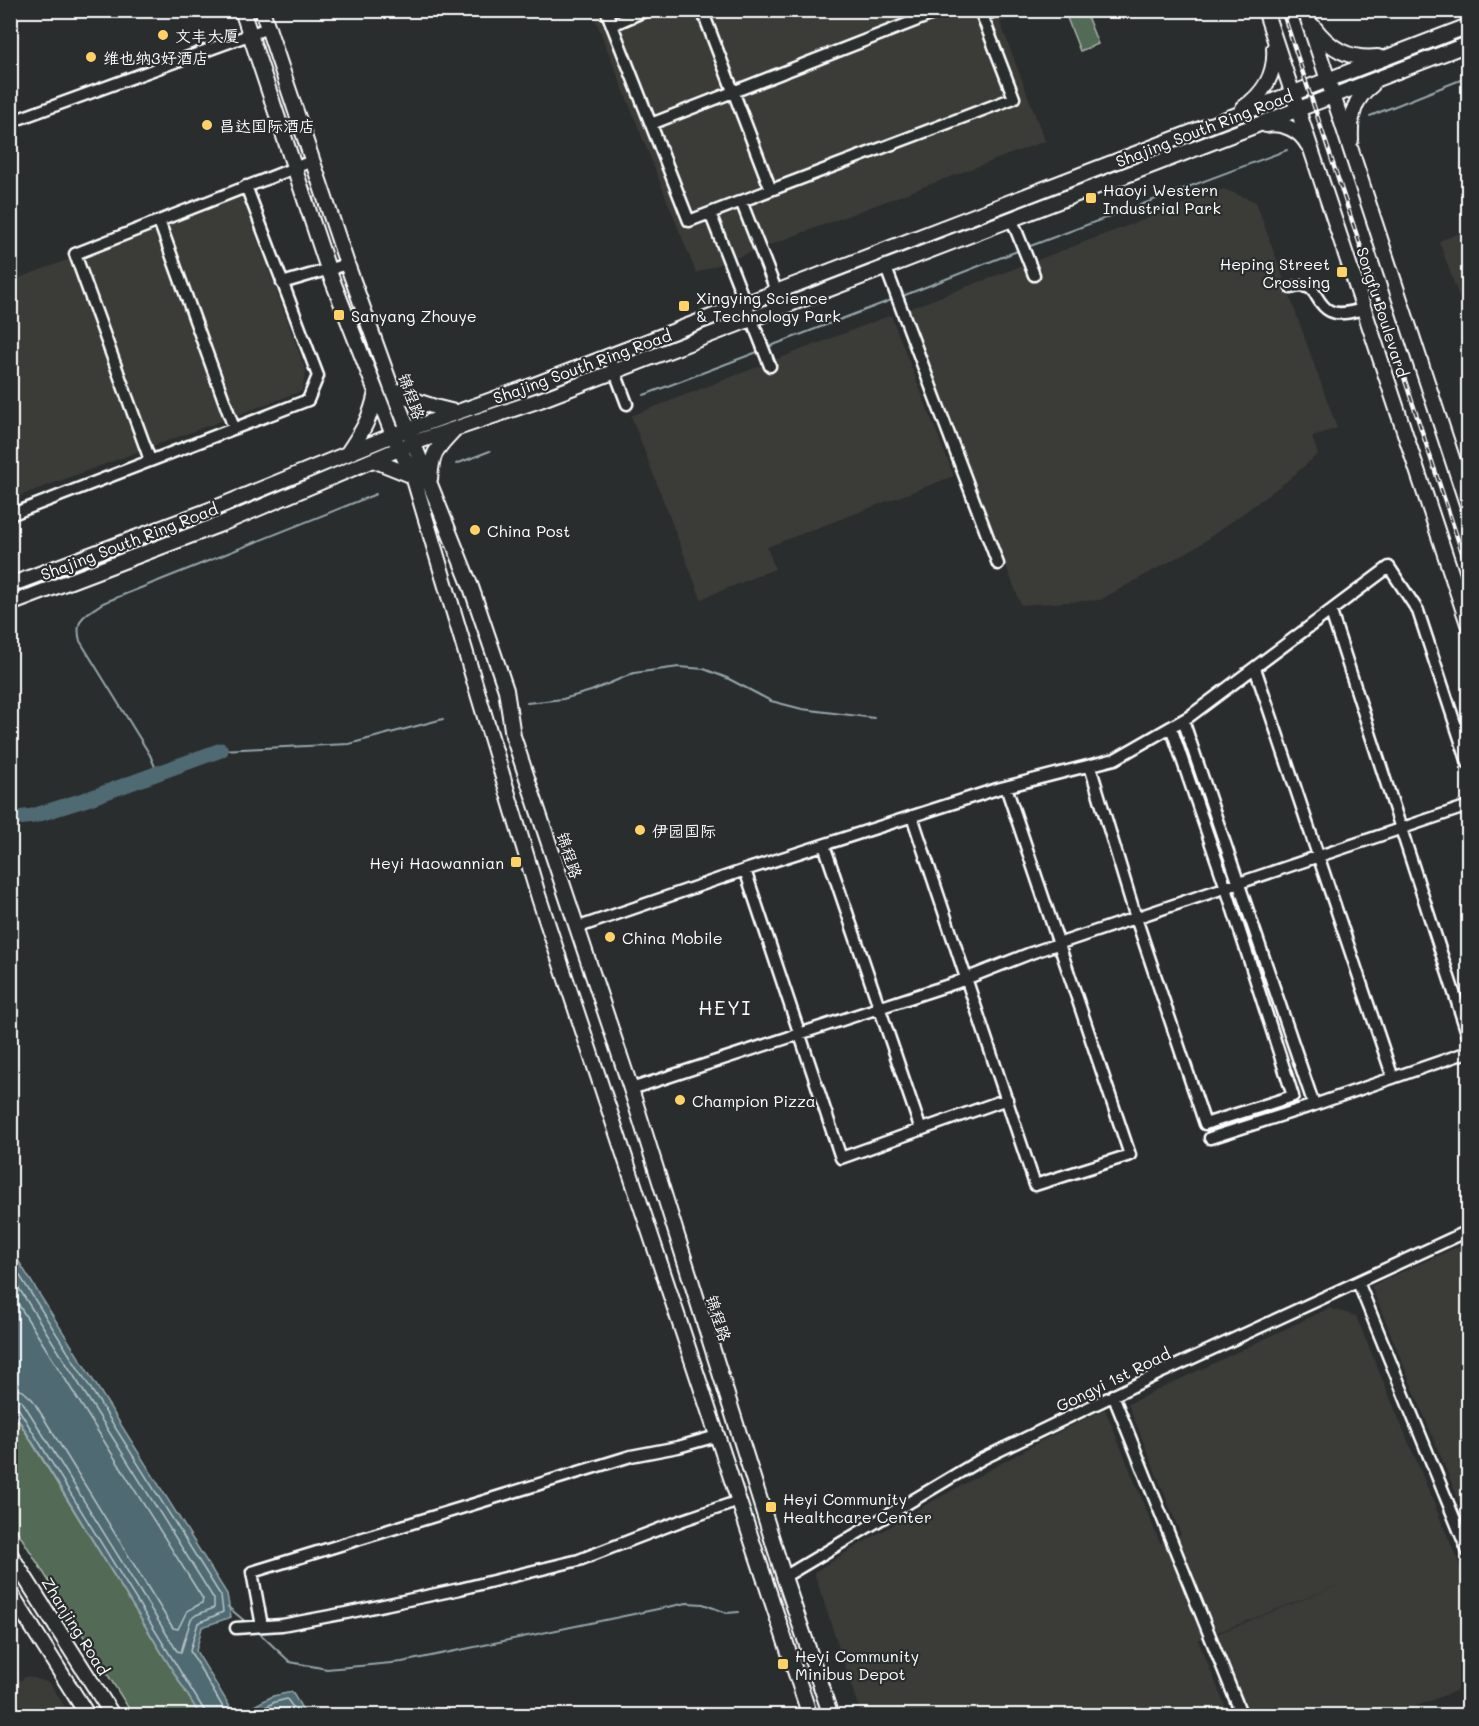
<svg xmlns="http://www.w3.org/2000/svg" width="1479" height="1726" font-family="Mali,'LXGW WenKai TC',sans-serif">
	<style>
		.built { fill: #3a3b37 }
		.green { fill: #536a56; stroke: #a9b4aa; stroke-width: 1.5 }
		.water { fill: #4f6b73; stroke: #95a6ab; stroke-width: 1.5 }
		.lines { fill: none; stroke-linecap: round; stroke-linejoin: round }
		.shore { stroke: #b9c4c7; stroke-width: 1.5 }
		.stream { stroke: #95a6ab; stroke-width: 2 }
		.river { stroke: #4f6b73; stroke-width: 15 }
		.minor-casing { stroke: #fff; stroke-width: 15 }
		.major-casing { stroke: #fff; stroke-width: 18 }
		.minor { stroke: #2a2d2e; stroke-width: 10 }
		.major { stroke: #2a2d2e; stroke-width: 14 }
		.rail-casing { stroke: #fff; stroke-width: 4.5 }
		.rail { stroke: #2a2d2e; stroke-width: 2; stroke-dasharray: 7; stroke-linecap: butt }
		.poi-dot { fill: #ffd166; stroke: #2a2d2e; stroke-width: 2 }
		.labels { text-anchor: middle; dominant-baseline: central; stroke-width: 4.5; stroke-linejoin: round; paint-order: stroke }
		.poi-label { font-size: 16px; fill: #fff; stroke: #2a2d2e; text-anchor: start }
		.street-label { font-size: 16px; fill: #fff; stroke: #2a2d2e }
		.quarter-label { font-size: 20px; letter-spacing: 1.5px; fill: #fff; stroke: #2a2d2e }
	</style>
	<rect width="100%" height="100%" fill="#2a2d2e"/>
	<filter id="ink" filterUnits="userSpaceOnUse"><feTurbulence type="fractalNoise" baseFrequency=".0167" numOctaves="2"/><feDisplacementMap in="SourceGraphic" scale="12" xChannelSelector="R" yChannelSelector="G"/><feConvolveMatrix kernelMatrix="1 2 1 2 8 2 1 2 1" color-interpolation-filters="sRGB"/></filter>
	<g filter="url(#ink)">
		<!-- built -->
		<path class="built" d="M592 11H1030L1000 22 1045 141 696 273Z
			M1224 189 1256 202 1337 428 1312 437 1318 454 1286 482 1198 546 1100 600 1021 605 908 309Z
			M241 195 306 371 302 391 11 499V281Z
			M1468 230V323L1439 241Z
			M891 315 954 476 767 547 775 569 701 599 631 416Z
			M1468 1242V1523L1371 1286Z
			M1329 1308 1356 1316 1468 1585V1686L1394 1715H1249L1217 1634 1344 1583 1198 1640 1229 1715H861L814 1572 924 1506 1041 1441 1105 1409 1160 1543 1181 1535 1128 1404Z
			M27 1676 50 1683 70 1715H11L10 1686Z"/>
		<!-- green -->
		<path class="green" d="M1085 11 1098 44 1080 51 1067 18Z
			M10 1407 200 1715H133L11 1521Z"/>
		<!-- water -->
		<path class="water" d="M11 1249 227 1594 231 1617 202 1627 196 1651 235 1715H200L11 1407Z
			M292 1692 306 1715H237L273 1696Z"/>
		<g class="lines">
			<!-- shore -->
			<path class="shore" d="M10 1260 221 1596 223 1612 198 1623 190 1651 228 1716
				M10 1274 214 1599V1608L196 1615 191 1619 181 1652 177 1651 24 1404 19 1399 10 1397
				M10 1291 203 1599 202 1603 187 1611 178 1629 173 1628 32 1399 23 1391 10 1388
				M10 1405 18 1408 204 1710 205 1716
				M249 1716 275 1702 287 1699 299 1716"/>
			<!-- stream -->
			<path class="stream" d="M1370 116 1468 77
				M1025 248 1287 150
				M900 297 1020 250
				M768 347 894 299
				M644 395 760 351
				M456 464 490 451
				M527 703 563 699 591 691 634 673 679 667 704 669 727 678 771 701 802 709 874 718
				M221 750 349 744 443 719
				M158 774 150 755 80 641C74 618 86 614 103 603L376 494
				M228 1607 247 1623
				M256 1630 290 1662 327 1669 402 1662 687 1603 703 1604 727 1613 739 1612"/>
			<!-- river -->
			<path class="river" d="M10 819 33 816 90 798 221 750"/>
			<!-- minor casing -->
			<g class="minor-casing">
				<path id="minor" d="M606 10 689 221 1014 98 980 10
					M702 10 771 190
					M982 16 997 10
					M612 25 647 10
					M10 122 268 28
					M651 124 943 10
					M741 201 783 308
					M710 213 770 366
					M1012 220 1034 275
					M159 221 234 428
					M886 268 998 564
					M282 283 347 264
					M1291 288C1320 280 1312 302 1330 311 1340 316 1354 311 1364 309
					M609 356 627 404
					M150 460 75 254 312 161
					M10 515 308 400 318 376 246 186
					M1331 612 1468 1036
					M1255 668 1393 1078
					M1183 720 1314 1105
					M1090 766 1136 918 1205 1124 1293 1096 1226 888 1171 727
					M912 816 1035 1185 1130 1155 1006 787
					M824 845 921 1130
					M745 870 841 1158 1007 1099
					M576 928 745 870 997 789 1115 759 1190 716 1389 567 1418 611 1468 763
					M631 1089 955 983 1031 953 1468 806
					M1210 1138 1314 1105 1468 1052
					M1358 1282 1468 1552
					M1113 1395 1242 1716
					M784 1577 982 1459 1160 1373 1468 1231
					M262 1626 252 1572 631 1456 678 1447 717 1436
					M236 1628 282 1625 346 1613 460 1589 579 1560 683 1520 739 1501"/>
			</g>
			<!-- major casing -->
			<g class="major-casing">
				<path id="major" d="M242 10 328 269 393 435 413 476 539 898 810 1716
					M262 10 347 264 392 389 471 587 506 690 513 736 631 1089 784 1577 831 1716
					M1265 10 1468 624
					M1305 10 1468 507
					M1313 26C1330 49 1349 60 1378 57
					M1243 108C1264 94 1276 73 1274 48
					M1266 125C1283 122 1300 130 1308 145
					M1351 140C1350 118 1353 99 1372 85
					M392 389C413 401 431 407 455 412
					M347 454C362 432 371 418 376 392
					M373 460 413 476
					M430 479C432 453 435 450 453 431
					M10 585 215 508 393 435 534 385 1468 26
					M10 604 221 524 413 443 540 400 1468 44
					M10 1554 113 1716
					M10 1592 88 1716"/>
			</g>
			<!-- minor -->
			<use href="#minor" class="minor"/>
			<!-- major -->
			<use href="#major" class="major"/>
			<!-- rail casing -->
			<g class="rail-casing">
				<path id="rail" d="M1282 10 1468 570"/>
			</g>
			<!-- rail -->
			<use href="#rail" class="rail"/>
		</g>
	</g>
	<!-- markers -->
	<g class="poi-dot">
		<circle cx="163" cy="35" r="6"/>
		<circle cx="91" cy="57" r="6"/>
		<circle cx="207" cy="125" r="6"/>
		<rect x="1085" y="192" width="12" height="12" rx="3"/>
		<rect x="1336" y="266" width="12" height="12" rx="3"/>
		<rect x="678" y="300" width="12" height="12" rx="3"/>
		<rect x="333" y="309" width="12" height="12" rx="3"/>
		<circle cx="475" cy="530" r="6"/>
		<circle cx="640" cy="830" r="6"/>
		<rect x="510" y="856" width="12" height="12" rx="3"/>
		<circle cx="610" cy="937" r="6"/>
		<circle cx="680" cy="1100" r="6"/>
		<rect x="765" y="1501" width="12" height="12" rx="3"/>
		<rect x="777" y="1658" width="12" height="12" rx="3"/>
	</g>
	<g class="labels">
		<!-- poi labels -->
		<g class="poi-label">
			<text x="175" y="35">文丰大厦</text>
			<text x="103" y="57">维也纳3好酒店</text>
			<text x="219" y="125">昌达国际酒店</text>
			<text x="1103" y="189">Haoyi Western<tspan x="1103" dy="18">Industrial Park</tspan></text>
			<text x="1330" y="263" text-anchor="end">Heping Street<tspan x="1330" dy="18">Crossing</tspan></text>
			<text x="696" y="297">Xingying Science<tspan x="696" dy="18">&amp; Technology Park</tspan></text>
			<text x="351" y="315">Sanyang Zhouye</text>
			<text x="487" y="530">China Post</text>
			<text x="652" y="830">伊园国际</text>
			<text x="504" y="862" text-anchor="end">Heyi Haowannian</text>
			<text x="622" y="937">China Mobile</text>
			<text x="692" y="1100">Champion Pizza</text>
			<text x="783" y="1498">Heyi Community<tspan x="783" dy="18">Healthcare Center</tspan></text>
			<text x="795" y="1655">Heyi Community<tspan x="795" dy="18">Minibus Depot</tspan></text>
		</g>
		<!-- street labels -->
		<g class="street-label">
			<text transform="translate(1204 128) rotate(-21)">Shajing South Ring Road</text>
			<text transform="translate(1383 312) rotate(72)">Songfu Boulevard</text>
			<text transform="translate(582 366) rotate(-20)">Shajing South Ring Road</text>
			<text transform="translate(412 396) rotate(70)">锦程路</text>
			<text transform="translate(129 541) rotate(-21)">Shajing South Ring Road</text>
			<text transform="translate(570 855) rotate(72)">锦程路</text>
			<text transform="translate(719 1318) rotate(72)">锦程路</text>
			<text transform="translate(1113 1379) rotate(-26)">Gongyi 1st Road</text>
			<text transform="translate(76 1626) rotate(58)">Zhanjing Road</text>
		</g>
		<!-- quarter labels -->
		<g class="quarter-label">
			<text x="725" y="1007">HEYI</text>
		</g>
	</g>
	<!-- margin -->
	<rect width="1479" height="1726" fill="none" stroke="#2a2d2e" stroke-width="36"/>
	<rect x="18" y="18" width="1443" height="1690" fill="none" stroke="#fff" stroke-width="2" filter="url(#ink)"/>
</svg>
